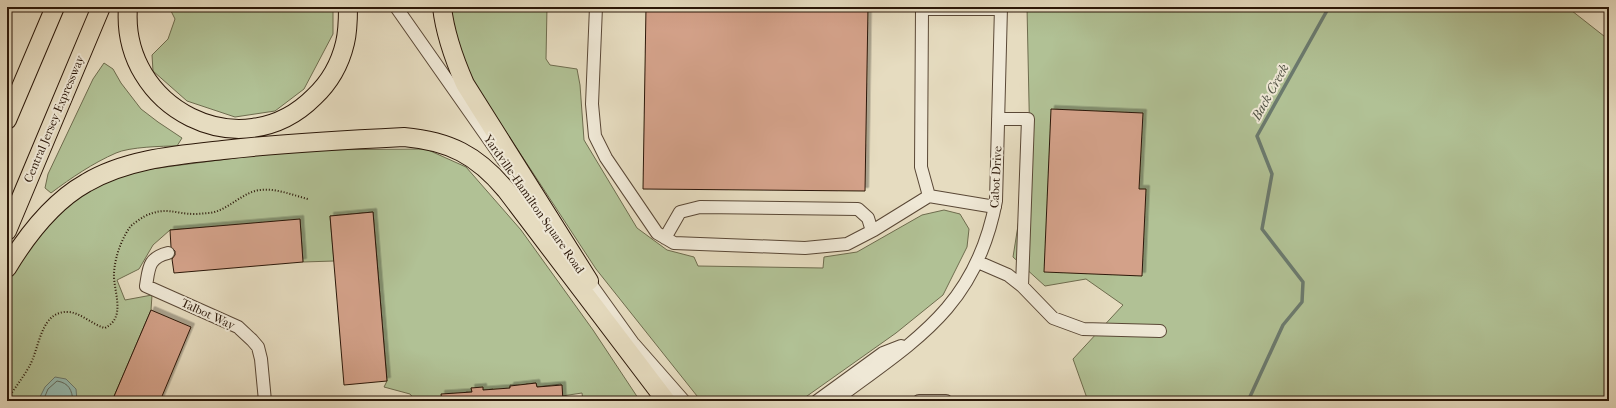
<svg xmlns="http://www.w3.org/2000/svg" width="1616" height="408" font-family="'IM FELL French Canon',serif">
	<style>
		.green { fill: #b1c195; stroke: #6e6c4e }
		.water { fill: #96bcb2; stroke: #6b7a6e }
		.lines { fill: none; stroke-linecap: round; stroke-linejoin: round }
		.shore { stroke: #606a5d; stroke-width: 1 }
		.stream { stroke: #6b7a6e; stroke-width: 3.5 }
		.building { fill: #d3a189; stroke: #2b1708; filter: url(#shadow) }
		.minor-casing { stroke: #5a4836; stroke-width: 14 }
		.highway-casing { stroke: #2b1708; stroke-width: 20 }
		.path { stroke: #2b1708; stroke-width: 2; stroke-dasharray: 1 2; stroke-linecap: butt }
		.minor { stroke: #efe8d6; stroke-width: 12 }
		.highway { stroke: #e6dcc0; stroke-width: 18 }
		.labels { text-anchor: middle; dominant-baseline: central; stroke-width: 4; stroke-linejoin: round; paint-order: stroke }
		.street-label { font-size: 12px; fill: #2b1708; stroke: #efe8d6 }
		.water-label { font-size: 13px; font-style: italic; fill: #505144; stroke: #efe8d6 }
	</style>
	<defs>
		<filter id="shadow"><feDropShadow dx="3.5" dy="-3.5" stdDeviation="0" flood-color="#0004"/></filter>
	</defs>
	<rect width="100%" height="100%" fill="#e6dcc0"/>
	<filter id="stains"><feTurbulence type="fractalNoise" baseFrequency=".005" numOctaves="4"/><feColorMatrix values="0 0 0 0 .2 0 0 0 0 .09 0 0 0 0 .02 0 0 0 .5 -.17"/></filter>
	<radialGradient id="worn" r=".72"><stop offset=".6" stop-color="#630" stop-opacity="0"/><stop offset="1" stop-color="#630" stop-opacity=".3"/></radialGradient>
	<!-- green -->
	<path class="green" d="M169 7H333V34L304 89 275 111 235 117 187 101 153 71 152 55 168 39 175 19Z
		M452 7H547L546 59 550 65 577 69 580 85 584 140 637 228 667 250 694 257 698 266 823 268 824 257 857 252 922 215 944 210 960 214 969 229 967 247 943 295 896 333 800 401H701L596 269 472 80 452 33Z
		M1027 7H1567L1609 40V401H1088L1073 359 1123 305 1086 279 1045 286 1013 257 1030 150Z
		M104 63 113 69 121 83 141 109 158 122 182 138 177 146C163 146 129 147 116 153 93 163 71 178 51 193L45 188 48 174 93 79Z
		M426 149 466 167 521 230 593 330 640 401H583L582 393 562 396 561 384 537 387 536 383 526 384 520 388V385H510V389L493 390V389L484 390 471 388 472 392H466V393L447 394V401H416L410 394 384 387 387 381 373 212 330 216 334 261 303 262 300 220 170 230 153 245 139 269 117 280 125 300 152 295 151 310 112 401H7V276L47 219 85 188 120 173 296 150Z"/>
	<!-- water -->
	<path class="water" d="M55 377 66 379 76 389 77 401H38L45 387Z"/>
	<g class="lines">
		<!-- shore -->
		<path class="shore" d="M43 401 48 389 57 381C69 383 72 390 73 401"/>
		<!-- stream -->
		<path class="stream" d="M1248 401 1283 325 1302 302 1303 282 1262 229 1272 174 1257 136 1329 7"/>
	</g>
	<!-- building -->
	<path class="building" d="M646 7H868L865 191 643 189Z
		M1051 109 1143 113 1139 189H1146L1142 276 1044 272Z
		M373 212 387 381 344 385 330 216Z
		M300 219 303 262 174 273 172 259 175 255V251L171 247 170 230Z
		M151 310 191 327 160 401H112Z
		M536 383 537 387 562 385 563 401H442L441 394 472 392 471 388 483 387V390L510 388V386Z"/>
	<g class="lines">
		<!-- minor casing -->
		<g class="minor-casing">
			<path id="minor" d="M396 7 504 161
				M596 7 592 104 595 136 606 158 657 233 674 243 805 248 847 244 874 230 929 196 995 207
				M998 119H1028L1022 286
				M929 196 921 167 922 9H1001
				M665 238 680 212 700 207 858 209 868 218 872 231
				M168 253C148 258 149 268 146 286L238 327 252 340 258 347 261 359 265 401
				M978 262 1008 275 1022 286 1053 318 1083 329 1160 331
				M585 276 638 350
				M634 344 684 401
				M817 401 883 353 901 346
				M834 401C914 341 976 308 996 201L1001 7
				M919 401H946"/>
		</g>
		<!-- highway casing -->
		<g class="highway-casing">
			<path id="highway" d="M128 7C120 108 241 170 314 97 329 83 340 64 345 43 348 31 348 19 348 7
				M442 7C445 34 454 59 465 84L589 281
				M7 120 55 7
				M7 231 101 7
				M7 268C27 235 52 202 86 183 126 159 177 155 223 150 283 143 343 140 404 137 449 141 477 155 506 190L666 401"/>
		</g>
		<!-- path -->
		<path class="path" d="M7 400C14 389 22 379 29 367 40 348 40 310 69 312 81 313 93 325 105 328 127 317 113 291 114 273 115 257 121 240 130 227 134 223 140 219 145 216 167 206 174 214 195 214 200 214 205 213 210 213 229 210 242 192 260 190 276 188 292 195 308 199"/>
		<!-- minor -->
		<use href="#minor" class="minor"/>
		<!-- highway -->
		<use href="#highway" class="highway"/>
	</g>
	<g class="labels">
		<!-- street labels -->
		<g class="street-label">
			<text transform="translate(54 119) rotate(-67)">Central Jersey Expressway</text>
			<text transform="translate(996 177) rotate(-87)">Cabot Drive</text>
			<text transform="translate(534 204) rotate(55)">Yardville-Hamilton Square Road</text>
			<text transform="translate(208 314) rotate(25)">Talbot Way</text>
		</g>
		<!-- water labels -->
		<g class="water-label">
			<text transform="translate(1270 92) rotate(-61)">Back Creek</text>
		</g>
	</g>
	<!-- margin -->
	<rect width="1616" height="408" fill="none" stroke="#e6dcc0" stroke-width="24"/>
	<rect x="8" y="8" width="1600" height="392" fill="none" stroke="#2b1708" stroke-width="2"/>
	<rect x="12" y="12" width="1592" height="384" fill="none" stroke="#2b1708"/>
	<rect width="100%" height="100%" filter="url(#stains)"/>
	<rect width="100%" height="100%" fill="url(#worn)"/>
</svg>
